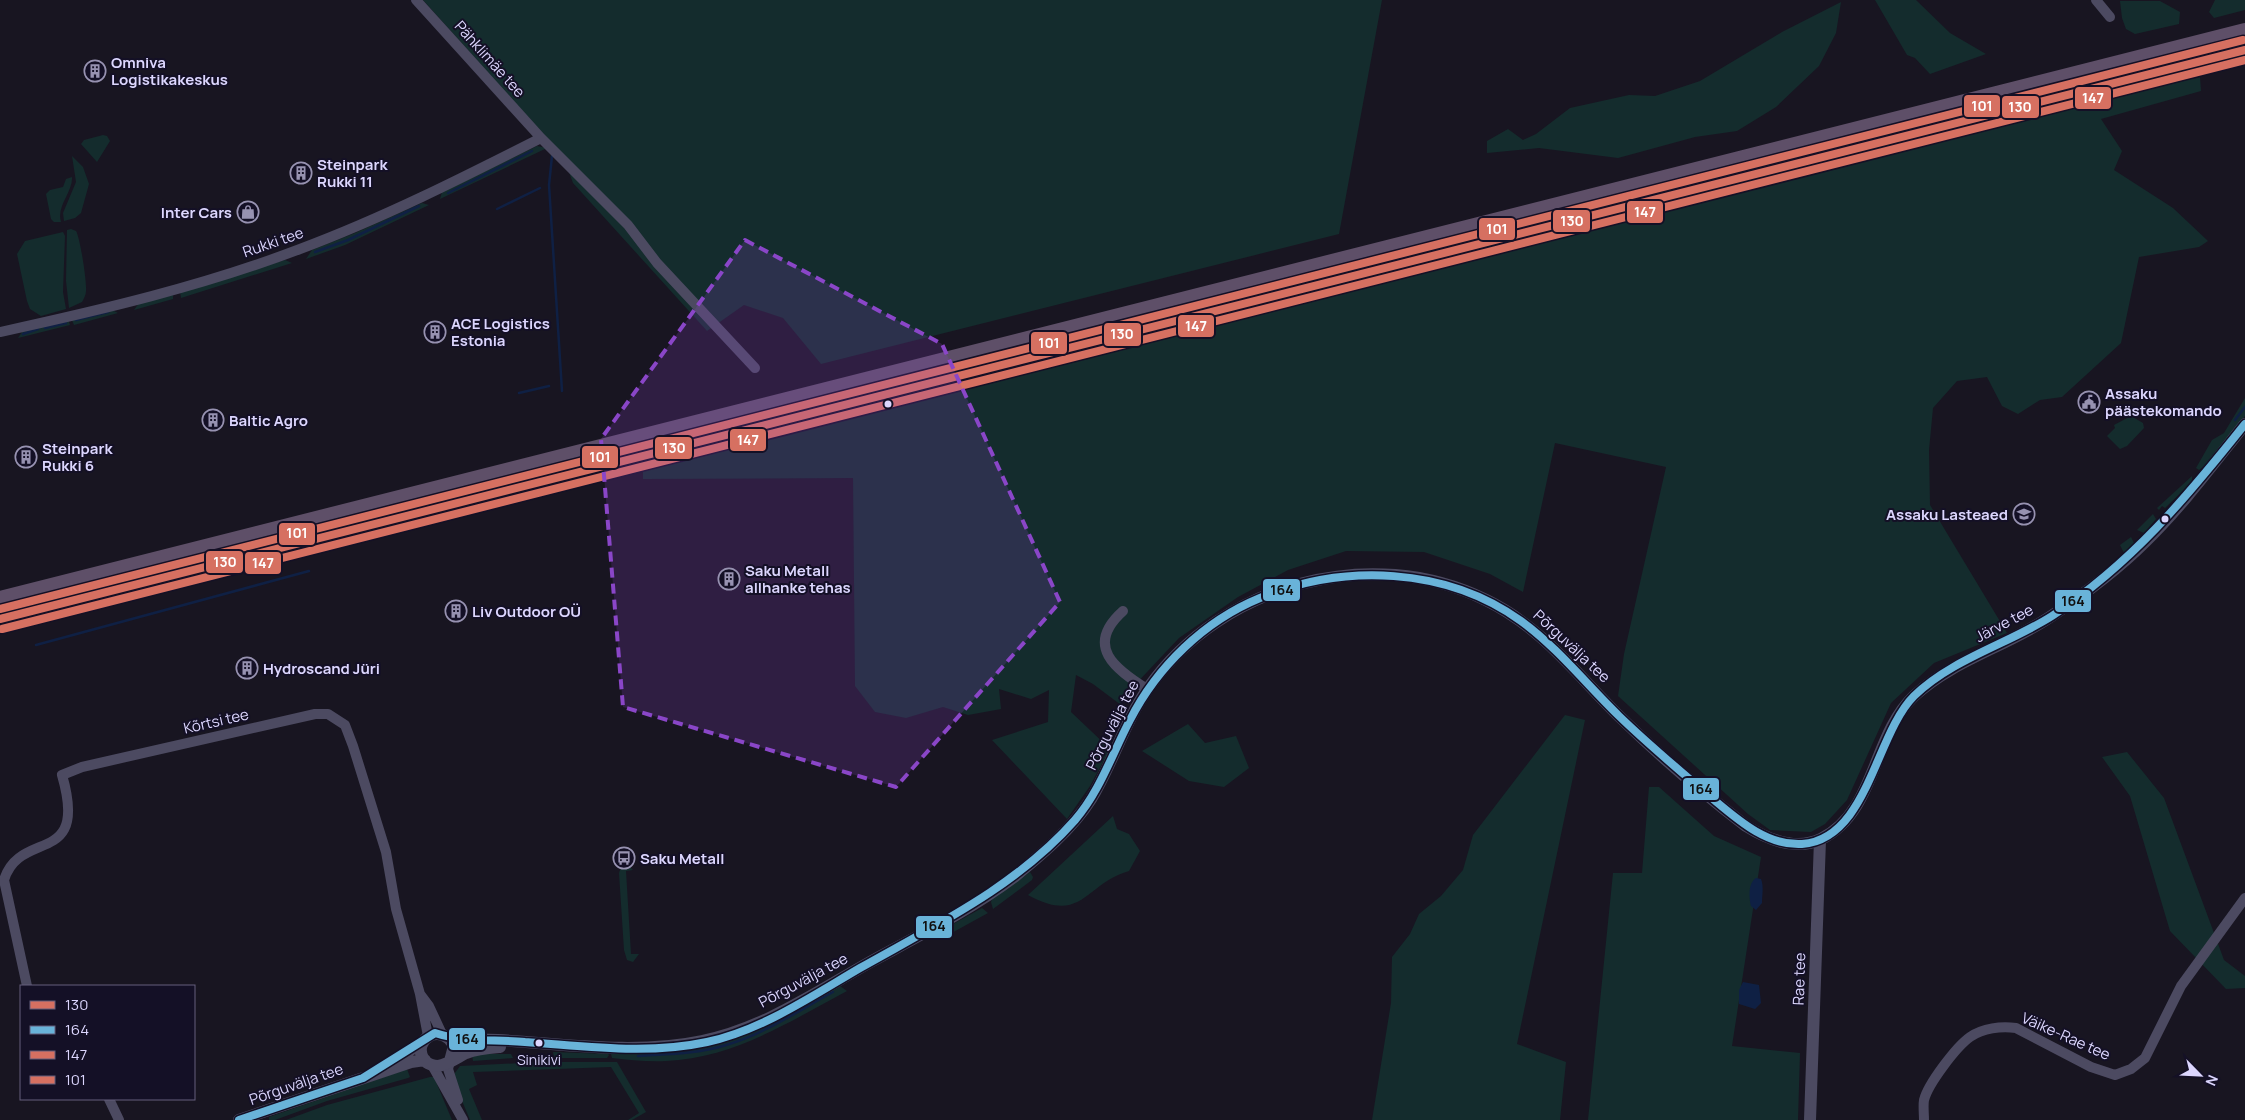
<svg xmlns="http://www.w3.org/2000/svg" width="2245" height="1120" font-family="Manrope,sans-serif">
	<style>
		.green { fill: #142c2d }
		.water { fill: #0f2044 }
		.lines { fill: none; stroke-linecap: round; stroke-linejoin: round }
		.stream { stroke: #0f2044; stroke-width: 2.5 }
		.minor { stroke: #4c4a61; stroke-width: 10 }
		.tertiary { stroke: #4c4a61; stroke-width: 12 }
		.trunk { stroke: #5e4f68; stroke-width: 16 }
		.bus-1-casing { stroke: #141026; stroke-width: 11 }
		.bus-2-casing { stroke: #141026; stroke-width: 11 }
		.bus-3-casing { stroke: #141026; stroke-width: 11 }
		.bus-4-casing { stroke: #141026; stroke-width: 11 }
		.bus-1 { stroke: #d67061; stroke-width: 8 }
		.bus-2 { stroke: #69b3d9; stroke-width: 8 }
		.bus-3 { stroke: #d67061; stroke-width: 8 }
		.bus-4 { stroke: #d67061; stroke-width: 8 }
		.marked { fill: #8a46c8; fill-opacity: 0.2; stroke: #8a46c8; stroke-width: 4; stroke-dasharray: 10 6; stroke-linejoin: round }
		.bus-dot { fill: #dcd6fe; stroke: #141026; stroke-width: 2 }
		.labels { text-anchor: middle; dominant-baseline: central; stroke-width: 4; stroke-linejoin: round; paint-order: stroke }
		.bus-label { font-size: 14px; fill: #dcd6fe; stroke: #141026 }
		.street-label { font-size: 15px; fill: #dcd6fe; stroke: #141026 }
		.poi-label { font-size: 15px; font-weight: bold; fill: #dcd6fe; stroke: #141026; text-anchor: start }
		.line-badge { stroke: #141026; stroke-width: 2 }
		.badge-label { font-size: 14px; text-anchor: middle; font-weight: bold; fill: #fff }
		.pale-badge-label { font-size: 14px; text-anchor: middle; font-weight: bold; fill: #111 }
	</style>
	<rect width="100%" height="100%" fill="#181521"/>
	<!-- green -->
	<path class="green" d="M423 0H1382L1339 234 821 364 783 318 744 305 707 331 573 183 563 156Z
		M1875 0H1916L1950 33 1986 54 1930 74 1915 58 1907 55Z
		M2215 0H2245V10L2214 18 2209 12Z
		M2120 1H2160L2180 12 2179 24 2135 34 2126 29 2122 18Z
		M1841 2 1836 33 1819 66 1776 107 1737 131 1695 137 1618 158 1539 148 1487 153V141L1508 129 1523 140 1536 134 1570 108 1629 95 1655 96 1700 81 1782 32Z
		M2200 77 2201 91 2101 119 2122 151 2114 170 2173 208 2208 241 2199 247 2139 257 2121 343 2062 397 2040 400 2018 414 2002 406 1987 377 1957 381 1933 408 1929 450 1930 505 2007 633 1934 663 1891 703 1847 800 1825 824 1811 832 1770 830 1748 814 1618 696 1624 654 1666 467 1555 443 1523 592 1490 574 1424 552 1346 551 1288 570 1238 597 1179 638 1132 688 1121 705 1093 684 1076 675 1071 712 1110 749 1090 786 1067 819 992 740 1048 722 1049 690 1031 699 999 689 1001 709 968 715 943 707 906 718 875 712 855 686 853 478 643 479V467L2096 100Z
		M103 135 107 136 110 141 97 162 81 144 84 140Z
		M537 146 547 148 440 199 442 192Z
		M72 156 83 167 89 184 81 213 75 218 64 221 63 213 76 182Z
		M72 177C73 192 56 206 61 222H54L51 219 46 194 50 190 63 187 66 179Z
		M422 203 429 205 345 245 306 259 312 250 355 233Z
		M71 229 76 231C80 237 87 282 86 291 86 295 84 298 82 302L69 308 66 281 67 230Z
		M63 232 65 236 63 292 66 309 41 316 30 309 27 301 17 254 25 241Z
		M285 260 292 263 181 298 180 291Z
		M173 295V299L134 310 139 303Z
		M112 310 118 313 74 325 71 318Z
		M68 319 70 325 18 338 22 332Z
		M2245 398V416L2206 465 2199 470 2196 468 2212 440 2224 433Z
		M2131 416 2143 423 2144 428 2127 446 2120 449 2107 436 2115 428 2114 425Z
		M2192 476V482L2165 508 2162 506 2159 510 2157 508Z
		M2153 514 2156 519 2144 533 2137 530Z
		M2131 537 2134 543 2124 553 2120 545Z
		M1565 715 1585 720 1517 1044 1566 1062 1560 1120H1372L1391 1003 1392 957 1410 934 1419 914 1441 896 1463 870 1473 835Z
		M1188 724 1205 743 1236 736 1249 768 1224 787 1189 781 1142 751Z
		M2127 752 2164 798 2224 960 2245 976V988L2226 989 2170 931 2130 796 2102 757Z
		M1649 787H1659L1714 836 1761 857 1732 1046 1800 1053 1798 1120H1588L1613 873H1642Z
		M1113 816 1117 829 1129 834 1140 851 1129 871C1084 884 1083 925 1028 895Z
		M626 863 633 870 626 871 631 954H639L633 962 627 960 624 950 619 873 621 867Z
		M1030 872 1033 877 1032 880 993 909 991 902 992 899Z
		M982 908 988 913 939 940 942 932 946 928Z
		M840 986 847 991C789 1022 733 1058 666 1061 648 1062 630 1060 612 1058L611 1054C661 1053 709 1052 755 1031 784 1018 811 1000 840 986Z
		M553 1052 608 1054 609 1055 607 1058H554Z
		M479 1054H511L513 1058 473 1061 472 1055Z
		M541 1062H617L646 1112 632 1120H628L639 1113 611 1067 473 1072 477 1085 469 1089 482 1120H470L452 1077 460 1066Z
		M407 1069 410 1077 408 1078 327 1101 275 1120H269V1117Z
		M430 1077H434L452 1120H286L327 1105Z"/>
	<!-- water -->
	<path class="water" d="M1756 878 1761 879C1764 886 1762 896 1762 903L1756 910 1751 906C1749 897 1748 883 1756 878Z
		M1743 982 1759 985 1761 1003 1755 1009 1739 1004V990Z"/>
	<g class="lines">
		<!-- stream -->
		<path class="stream" d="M552 156 549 185 562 391
			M448 193 532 151
			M497 209 540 188
			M315 252 348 240 419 206
			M76 320 108 312
			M45 328 66 323
			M23 334 38 329
			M519 393 549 386
			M2235 420 2245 407
			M36 645 309 571
			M638 1056C668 1054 698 1054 726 1045 764 1034 798 1011 833 992"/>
		<!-- minor -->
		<path class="minor" d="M416 0 541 138 628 225 657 263 755 368
			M2096 0 2110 17
			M0 332C101 310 203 286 300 249 383 218 462 178 541 138
			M1123 611C1084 646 1115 669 1147 689
			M27 986 4 880C20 828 89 868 62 775L82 767 315 714H328L345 725 353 746 386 852 396 909 420 994 428 1036
			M420 994 429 1006 442 1034
			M450 1061 448 1069 458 1100
			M432 1065 463 1120
			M109 1099 119 1120
			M1924 1120C1924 1114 1923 1106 1924 1100 1928 1084 1956 1047 1970 1037 1983 1028 2001 1026 2016 1028L2091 1067 2115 1075 2131 1069 2145 1058 2181 986 2245 898"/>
		<!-- tertiary -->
		<path class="tertiary" d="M451 1040C466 1041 482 1039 498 1040 565 1044 635 1055 702 1041 763 1029 818 991 872 961 920 935 970 910 1014 877 1041 855 1072 829 1091 799 1113 763 1124 722 1149 687 1222 584 1371 543 1486 600 1542 627 1577 675 1621 718 1660 756 1703 793 1746 826 1767 839 1796 851 1821 839 1876 812 1872 736 1914 696 1953 660 2007 646 2050 617 2083 595 2117 570 2145 542 2182 506 2213 464 2245 424
			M450 1061 454 1046C441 1021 411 1040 424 1060 427 1064 434 1066 438 1066 447 1065 458 1057 466 1053 477 1049 489 1048 500 1047
			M386 1065 422 1043
			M239 1120 411 1062 425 1060
			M1810 1120 1820 840"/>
		<!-- trunk -->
		<path class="trunk" d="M0 599 2245 31
			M0 619 2245 50"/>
		<!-- bus-1 casing -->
		<g class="bus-1-casing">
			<path id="bus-1" d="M0 619 2245 50"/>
		</g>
		<!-- bus-2 casing -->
		<g class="bus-2-casing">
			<path id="bus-2" d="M239 1120 363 1078 435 1033C466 1043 493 1039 525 1042 585 1046 647 1055 707 1042 762 1030 812 996 860 968 936 925 1017 886 1075 820 1100 791 1112 754 1130 720 1157 667 1204 621 1260 598 1344 563 1446 567 1521 621 1558 648 1586 684 1619 716 1649 745 1681 772 1713 799 1738 820 1767 846 1802 844 1868 839 1875 735 1914 696 1952 659 2008 644 2052 616 2132 563 2186 498 2245 424"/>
		</g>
		<!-- bus-3 casing -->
		<g class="bus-3-casing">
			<path id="bus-3" d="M2 629 2245 60"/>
		</g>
		<!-- bus-4 casing -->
		<g class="bus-4-casing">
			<path id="bus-4" d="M0 609 2243 40"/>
		</g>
		<!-- bus-1 -->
		<use href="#bus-1" class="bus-1"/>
		<!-- bus-2 -->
		<use href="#bus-2" class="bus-2"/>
		<!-- bus-3 -->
		<use href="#bus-3" class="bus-3"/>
		<!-- bus-4 -->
		<use href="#bus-4" class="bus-4"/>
	</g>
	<!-- marked area -->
	<path class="marked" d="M745 240 942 344 1060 602 896 787 623 707 601 439Z"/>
	<!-- icons -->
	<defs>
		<g id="building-ring" transform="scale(1.125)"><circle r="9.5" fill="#141026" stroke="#9792b1" stroke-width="1.5"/><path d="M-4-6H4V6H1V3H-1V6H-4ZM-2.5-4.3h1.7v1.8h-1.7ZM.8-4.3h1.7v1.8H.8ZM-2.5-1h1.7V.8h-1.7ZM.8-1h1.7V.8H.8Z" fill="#9792b1"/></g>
		<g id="shop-ring" transform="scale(1.125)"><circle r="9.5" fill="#141026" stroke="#9792b1" stroke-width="1.5"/><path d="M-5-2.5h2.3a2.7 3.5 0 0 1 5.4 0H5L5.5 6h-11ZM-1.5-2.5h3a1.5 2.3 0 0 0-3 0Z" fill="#9792b1"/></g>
		<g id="civic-ring" transform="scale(1.125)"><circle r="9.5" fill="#141026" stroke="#9792b1" stroke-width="1.5"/><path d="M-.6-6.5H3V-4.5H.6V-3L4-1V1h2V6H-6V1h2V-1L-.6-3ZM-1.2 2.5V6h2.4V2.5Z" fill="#9792b1"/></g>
		<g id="school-ring" transform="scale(1.125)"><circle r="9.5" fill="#141026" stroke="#9792b1" stroke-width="1.5"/><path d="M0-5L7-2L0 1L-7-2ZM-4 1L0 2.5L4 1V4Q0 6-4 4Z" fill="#9792b1"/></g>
		<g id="bus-ring" transform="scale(1.125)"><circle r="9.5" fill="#141026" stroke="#9792b1" stroke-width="1.5"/><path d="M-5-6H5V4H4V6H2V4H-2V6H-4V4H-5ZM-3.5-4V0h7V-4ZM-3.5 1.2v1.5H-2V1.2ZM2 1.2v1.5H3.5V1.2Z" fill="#9792b1"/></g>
	</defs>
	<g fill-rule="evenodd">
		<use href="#building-ring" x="95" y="71"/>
		<use href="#building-ring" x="301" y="173"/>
		<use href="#shop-ring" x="248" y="212"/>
		<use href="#building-ring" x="435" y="332"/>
		<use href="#civic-ring" x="2089" y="402"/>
		<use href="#building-ring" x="213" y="420"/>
		<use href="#building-ring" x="26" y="457"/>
		<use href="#school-ring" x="2024" y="514"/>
		<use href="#building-ring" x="729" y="579"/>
		<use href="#building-ring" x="456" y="611"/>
		<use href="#building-ring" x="247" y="668"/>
		<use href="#bus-ring" x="624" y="858"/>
	</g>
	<!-- markers -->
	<g class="bus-dot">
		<circle cx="888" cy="404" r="4.5"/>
		<circle cx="2165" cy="519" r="4.5"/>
		<circle cx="539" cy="1043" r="4.5"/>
	</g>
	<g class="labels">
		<!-- bus labels -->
		<g class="bus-label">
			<text x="539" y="1059">Sinikivi</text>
		</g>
		<!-- street labels -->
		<g class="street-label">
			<text transform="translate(490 59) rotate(48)">Pähklimäe tee</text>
			<text transform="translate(273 242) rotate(-19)">Rukki tee</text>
			<text transform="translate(2004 623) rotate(-28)">Järve tee</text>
			<text transform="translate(1572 646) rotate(43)">Põrguvälja tee</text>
			<text transform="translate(216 721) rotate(-13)">Kõrtsi tee</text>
			<text transform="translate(1112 725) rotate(-63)">Põrguvälja tee</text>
			<text transform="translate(1799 979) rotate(-88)">Rae tee</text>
			<text transform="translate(803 980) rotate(-28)">Põrguvälja tee</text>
			<text transform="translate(2066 1036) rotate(24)">Väike-Rae tee</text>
			<text transform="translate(296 1084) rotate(-19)">Põrguvälja tee</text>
		</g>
		<!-- poi labels -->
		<g class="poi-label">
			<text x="111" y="62">Omniva<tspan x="111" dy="17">Logistikakeskus</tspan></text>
			<text x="317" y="164">Steinpark<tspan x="317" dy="17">Rukki 11</tspan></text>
			<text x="232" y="212" text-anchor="end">Inter Cars</text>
			<text x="451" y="323">ACE Logistics<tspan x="451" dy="17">Estonia</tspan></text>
			<text x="2105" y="393">Assaku<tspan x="2105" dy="17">päästekomando</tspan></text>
			<text x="229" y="420">Baltic Agro</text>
			<text x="42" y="448">Steinpark<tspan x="42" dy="17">Rukki 6</tspan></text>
			<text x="2008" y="514" text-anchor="end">Assaku Lasteaed</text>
			<text x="745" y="570">Saku Metall<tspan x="745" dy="17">allhanke tehas</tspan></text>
			<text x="472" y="611">Liv Outdoor OÜ</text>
			<text x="263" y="668">Hydroscand Jüri</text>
			<text x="640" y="858">Saku Metall</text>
		</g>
	</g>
	<g class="line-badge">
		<rect x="2074" y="86" width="38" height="24" rx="5" fill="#d67061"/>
		<rect x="1963" y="94" width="38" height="24" rx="5" fill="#d67061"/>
		<rect x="2001" y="95" width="39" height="24" rx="5" fill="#d67061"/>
		<rect x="1626" y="200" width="38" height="24" rx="5" fill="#d67061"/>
		<rect x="1552" y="209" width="39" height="24" rx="5" fill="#d67061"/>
		<rect x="1478" y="217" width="38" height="24" rx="5" fill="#d67061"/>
		<rect x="1177" y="314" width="38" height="24" rx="5" fill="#d67061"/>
		<rect x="1103" y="322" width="39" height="25" rx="5" fill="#d67061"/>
		<rect x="1030" y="331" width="38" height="24" rx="5" fill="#d67061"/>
		<rect x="729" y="428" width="38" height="24" rx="5" fill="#d67061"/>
		<rect x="654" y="436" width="39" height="24" rx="5" fill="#d67061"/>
		<rect x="581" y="445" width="38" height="24" rx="5" fill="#d67061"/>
		<rect x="278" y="522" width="38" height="24" rx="5" fill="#d67061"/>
		<rect x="205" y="550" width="39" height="24" rx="5" fill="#d67061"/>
		<rect x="244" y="551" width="38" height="24" rx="5" fill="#d67061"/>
		<rect x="1262" y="578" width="39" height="24" rx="5" fill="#69b3d9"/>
		<rect x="2054" y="589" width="38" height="24" rx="5" fill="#69b3d9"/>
		<rect x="1682" y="777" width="38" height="24" rx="5" fill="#69b3d9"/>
		<rect x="915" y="915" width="38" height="24" rx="5" fill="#69b3d9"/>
		<rect x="448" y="1027" width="38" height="24" rx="5" fill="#69b3d9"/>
	</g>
	<g class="badge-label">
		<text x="2093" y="103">147</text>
		<text x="1982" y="111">101</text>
		<text x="2020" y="112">130</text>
		<text x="1645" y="217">147</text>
		<text x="1572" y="226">130</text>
		<text x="1497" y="234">101</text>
		<text x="1196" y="331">147</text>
		<text x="1122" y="339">130</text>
		<text x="1049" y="348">101</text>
		<text x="748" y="445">147</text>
		<text x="674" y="453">130</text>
		<text x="600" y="462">101</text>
		<text x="297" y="538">101</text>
		<text x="225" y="567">130</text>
		<text x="263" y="568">147</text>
	</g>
	<g class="pale-badge-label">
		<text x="1282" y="595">164</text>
		<text x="2073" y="606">164</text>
		<text x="1701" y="794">164</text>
		<text x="934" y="931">164</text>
		<text x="467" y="1044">164</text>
	</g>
	<!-- legend -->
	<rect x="20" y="985" width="175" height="115" fill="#141026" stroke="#645f7c"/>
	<rect x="30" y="1001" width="25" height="8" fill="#d67061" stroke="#645f7c"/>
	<text x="65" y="1010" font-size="15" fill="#dcd6fe">130</text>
	<rect x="30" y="1026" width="25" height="8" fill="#69b3d9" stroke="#645f7c"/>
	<text x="65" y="1035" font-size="15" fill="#dcd6fe">164</text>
	<rect x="30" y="1051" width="25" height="8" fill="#d67061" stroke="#645f7c"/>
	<text x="65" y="1060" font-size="15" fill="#dcd6fe">147</text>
	<rect x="30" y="1076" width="25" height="8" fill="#d67061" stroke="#645f7c"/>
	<text x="65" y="1085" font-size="15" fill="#dcd6fe">101</text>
	<!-- north arrow -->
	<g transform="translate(2200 1075) rotate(114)" stroke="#141026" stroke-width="4" paint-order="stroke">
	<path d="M0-4L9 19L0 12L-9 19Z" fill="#dcd6fe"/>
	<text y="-8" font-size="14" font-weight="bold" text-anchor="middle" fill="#dcd6fe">N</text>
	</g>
</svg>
